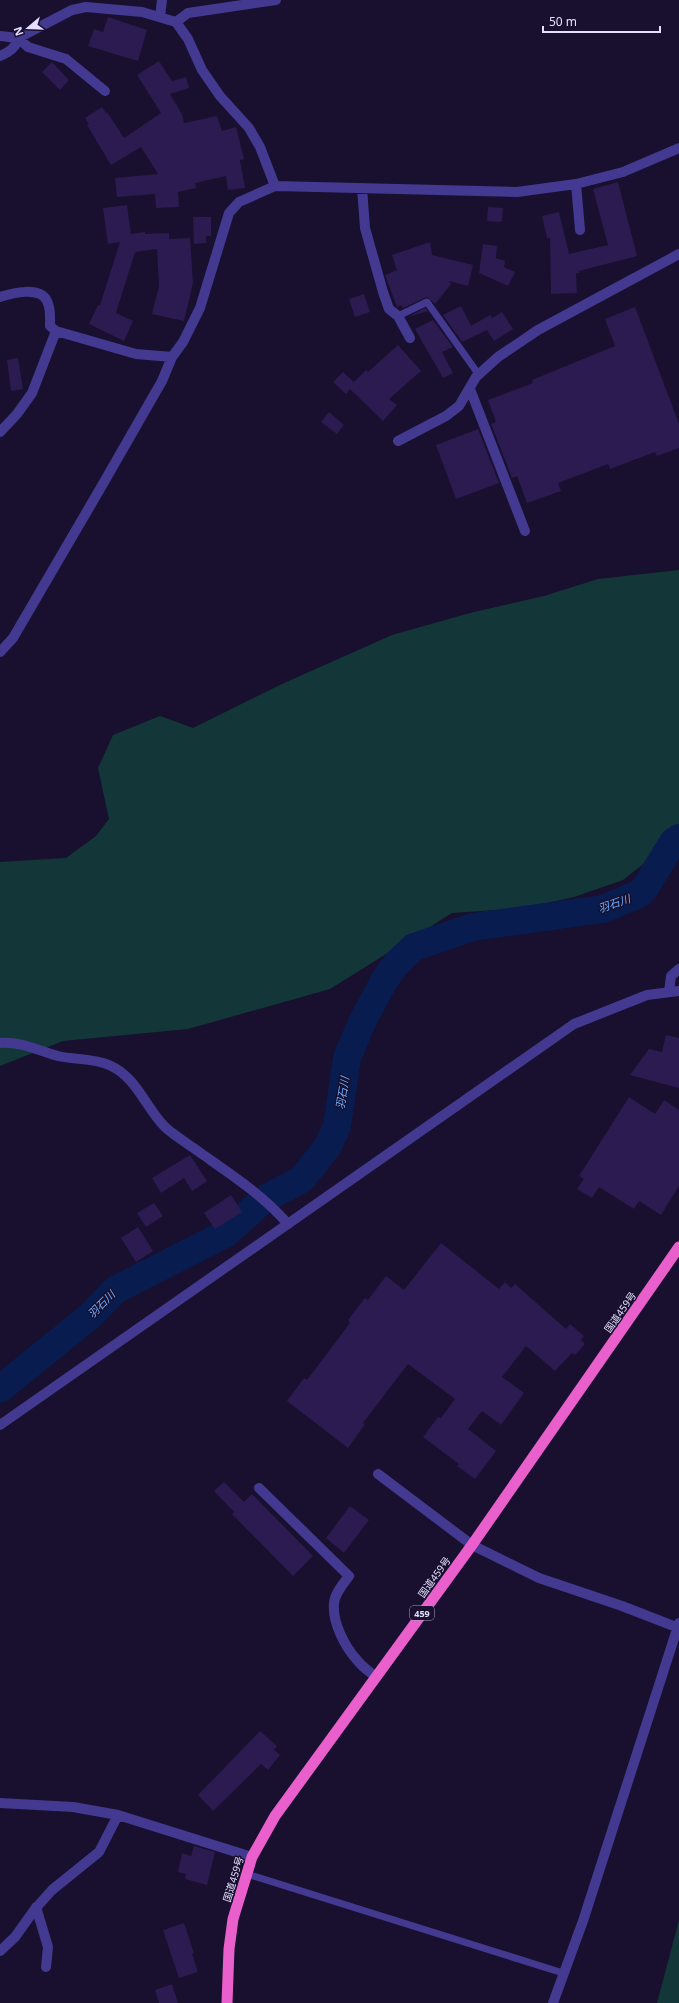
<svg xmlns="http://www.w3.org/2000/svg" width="679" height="2003" font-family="'Noto Sans','Noto Sans JP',sans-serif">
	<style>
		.green { fill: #133739 }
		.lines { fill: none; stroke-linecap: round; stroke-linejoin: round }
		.river { stroke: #081c50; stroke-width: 28 }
		.building { fill: #2b1b50 }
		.service { stroke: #443990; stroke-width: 7 }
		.minor { stroke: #443990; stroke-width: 10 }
		.tertiary { stroke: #443990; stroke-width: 10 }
		.trunk { stroke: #e95fcc; stroke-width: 11 }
		.labels { text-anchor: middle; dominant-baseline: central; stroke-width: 3; stroke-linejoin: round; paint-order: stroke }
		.shield { fill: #18102e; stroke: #a8a0c0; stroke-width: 1 }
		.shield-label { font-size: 9px; font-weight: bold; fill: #e5deff }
		.street-label { font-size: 10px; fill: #e5deff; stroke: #18102e }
		.water-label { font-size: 11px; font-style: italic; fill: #6caeff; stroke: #18102e }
	</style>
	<rect width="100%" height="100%" fill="#18102e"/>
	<!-- green -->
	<path class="green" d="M679 570V828L652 857 623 880 574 897 524 908 452 913 330 989 188 1029 63 1041 0 1066V862L66 858 96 836 109 819 98 768 113 735 160 716 193 728 282 684 392 635 470 613 544 596 598 579Z
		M679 1920V2003H657Z"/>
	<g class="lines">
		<!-- river -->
		<path class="river" d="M0 1389 90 1316 115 1290 227 1233 263 1200 302 1179 328 1146 337 1126 347 1058 362 1022 385 979 397 963 414 947 473 927 603 909 639 894 645 888 673 842 679 838"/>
	</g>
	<!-- building -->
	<path class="building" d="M108 17 147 30 138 61 88 46 94 29 103 32Z
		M159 61 172 81 186 77 189 88 170 94 182 114 184 123 217 116 222 131 236 127 244 159 240 160 245 188 228 190 226 176 195 183 196 188 178 192 179 207 156 208 155 194 117 197 115 178 158 174 141 147 111 165 87 125 89 124 85 118 102 107 106 113 107 112 124 138 161 113 137 75Z
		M52 62 69 80 60 90 42 72Z
		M618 182 637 256 579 271V273H576L577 293 551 294 550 238H547L542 216 559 212 569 254 608 245 593 189Z
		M127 205 131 234 145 232V234L169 233V239L190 238 193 283 184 321 152 314 159 286 157 249 135 252 116 313 133 321 124 341 89 324 98 305H100L120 242 108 244 103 208Z
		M488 207 503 208 502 222 487 221Z
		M193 217H211V236H206V243L194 244Z
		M430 242 432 255 473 265 468 286 449 281 451 284 435 304 427 297 403 308 401 305 397 307 385 275 397 270 392 255Z
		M483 244 497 246 496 258 505 261 504 267 515 272 508 286 479 273Z
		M364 294 370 312 355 317 349 299Z
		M461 306 471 326 490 315 492 318 502 312 513 329 494 341 487 330 462 342 443 315Z
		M635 307 679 424V448L657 456 655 452 610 469 608 464 558 483 561 491 527 503 517 476 512 478 491 424 496 422 488 400 533 383 532 380 615 346 605 319Z
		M425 308 428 311 408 317Z
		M433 320 453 347 442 352 453 373 443 378 415 329Z
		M398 345 421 371 389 399 397 405 383 421 350 389 346 394 333 382 343 372 354 382 366 370 368 372Z
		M18 358 23 389 11 391 7 360Z
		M329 412 344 425 337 434 321 422Z
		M478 429 499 483 456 499 436 445Z
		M666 1035 679 1038V1088L630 1075 649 1049 662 1052Z
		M629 1097 655 1114 664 1100 679 1110V1186L661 1215 639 1201 634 1209 599 1187 592 1198 577 1189 584 1179 579 1176Z
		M190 1155 207 1181 192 1191 184 1178 161 1193 152 1178Z
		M231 1195 242 1212 215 1229 204 1213Z
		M154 1203 163 1216 146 1227 137 1213Z
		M138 1227 153 1251 136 1262 121 1238Z
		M441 1243 499 1289 505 1282 511 1288 515 1284 566 1329 570 1324 584 1336 581 1340 585 1344 575 1355 572 1353 555 1371 526 1346 502 1377 524 1393 501 1425 482 1411 468 1429 496 1451 475 1479 457 1466 459 1464 423 1437 438 1417 441 1418 455 1399 408 1364 363 1423 365 1424 348 1448 287 1401 304 1378 307 1380 350 1323 348 1320 365 1298 368 1300 386 1276 404 1290Z
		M224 1482 244 1502 252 1494 313 1556 293 1576 232 1514 234 1512 214 1491Z
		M350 1506 369 1520 344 1553 326 1538Z
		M260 1731 277 1746 274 1750 280 1755 268 1770 261 1764 213 1811 198 1795Z
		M194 1846 215 1852 207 1885 185 1879 186 1874 178 1872 182 1853 191 1856Z
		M184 1923 194 1953 192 1954 198 1972 179 1978 163 1930Z
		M172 1984 178 2003H159L155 1990Z"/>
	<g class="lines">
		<!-- service -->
		<path class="service" d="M398 316 427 302 479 375
			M247 1874 563 1973"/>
		<!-- minor -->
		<path class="minor" d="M160 17 162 0
			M176 22 188 13 276 0
			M0 36 18 38 72 10 86 7 142 12 176 22 188 39 202 70 220 96 249 128 260 147 275 186
			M0 56C9 52 16 48 18 38L28 47 66 59 105 91
			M576 184 580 230
			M362 188 365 228 383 292 389 309 398 316 410 338
			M0 297C12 293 40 286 47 301 51 308 50 318 50 326L56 331 136 354 172 357
			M470 389 525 531
			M0 432 17 414 32 393 56 331
			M398 441 446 416 459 406 476 377 498 357 538 330 679 254
			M0 652 13 638 100 489 162 381 172 357 183 342 200 308 229 213 239 202 275 186 517 192 576 184 623 172 679 148
			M669 992 671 976 679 969
			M0 1043C21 1041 39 1051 58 1056 74 1060 94 1058 109 1065 137 1077 145 1107 165 1127 176 1137 190 1145 202 1154 232 1175 264 1196 288 1224
			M378 1474 472 1545 539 1578 622 1606 679 1628
			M259 1488 349 1576C343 1584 335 1593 334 1603 332 1622 345 1647 357 1660 362 1667 370 1672 376 1677
			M0 1803 73 1807 118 1815 252 1857
			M36 1907 48 1947 46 1967
			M0 1951 15 1937 35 1909 52 1890 99 1852 118 1815
			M553 2003 583 1921 679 1623"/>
		<!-- tertiary -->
		<path class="tertiary" d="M0 1425 574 1024 647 995 679 991"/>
		<!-- trunk -->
		<path class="trunk" d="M227 2003 229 1949 233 1919 252 1857 275 1816 472 1545 679 1247"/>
	</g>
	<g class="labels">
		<!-- shield labels -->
		<rect class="shield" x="410" y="1606" width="24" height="14" rx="3"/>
		<g class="shield-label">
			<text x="422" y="1613">459</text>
		</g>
		<!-- street labels -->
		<g class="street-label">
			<text transform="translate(620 1312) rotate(-55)">国道459号</text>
			<text transform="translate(434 1577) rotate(-54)">国道459号</text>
			<text transform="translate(233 1879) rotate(-73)">国道459号</text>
		</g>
		<!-- water labels -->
		<g class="water-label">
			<text transform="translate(614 903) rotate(-19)">羽石川</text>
			<text transform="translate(342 1093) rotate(-81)">羽石川</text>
			<text transform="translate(101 1304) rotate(-45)">羽石川</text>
		</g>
	</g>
	<!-- north arrow -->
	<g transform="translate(28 28) rotate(251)" stroke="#18102e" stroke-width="3" paint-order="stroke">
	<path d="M0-3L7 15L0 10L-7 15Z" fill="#e5deff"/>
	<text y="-6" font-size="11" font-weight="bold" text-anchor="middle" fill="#e5deff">N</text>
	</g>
	<!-- scale -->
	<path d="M543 26v6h117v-6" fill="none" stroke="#e5deff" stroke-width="2"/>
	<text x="549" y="26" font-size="12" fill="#e5deff" stroke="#18102e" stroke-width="3" paint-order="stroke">50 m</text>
</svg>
